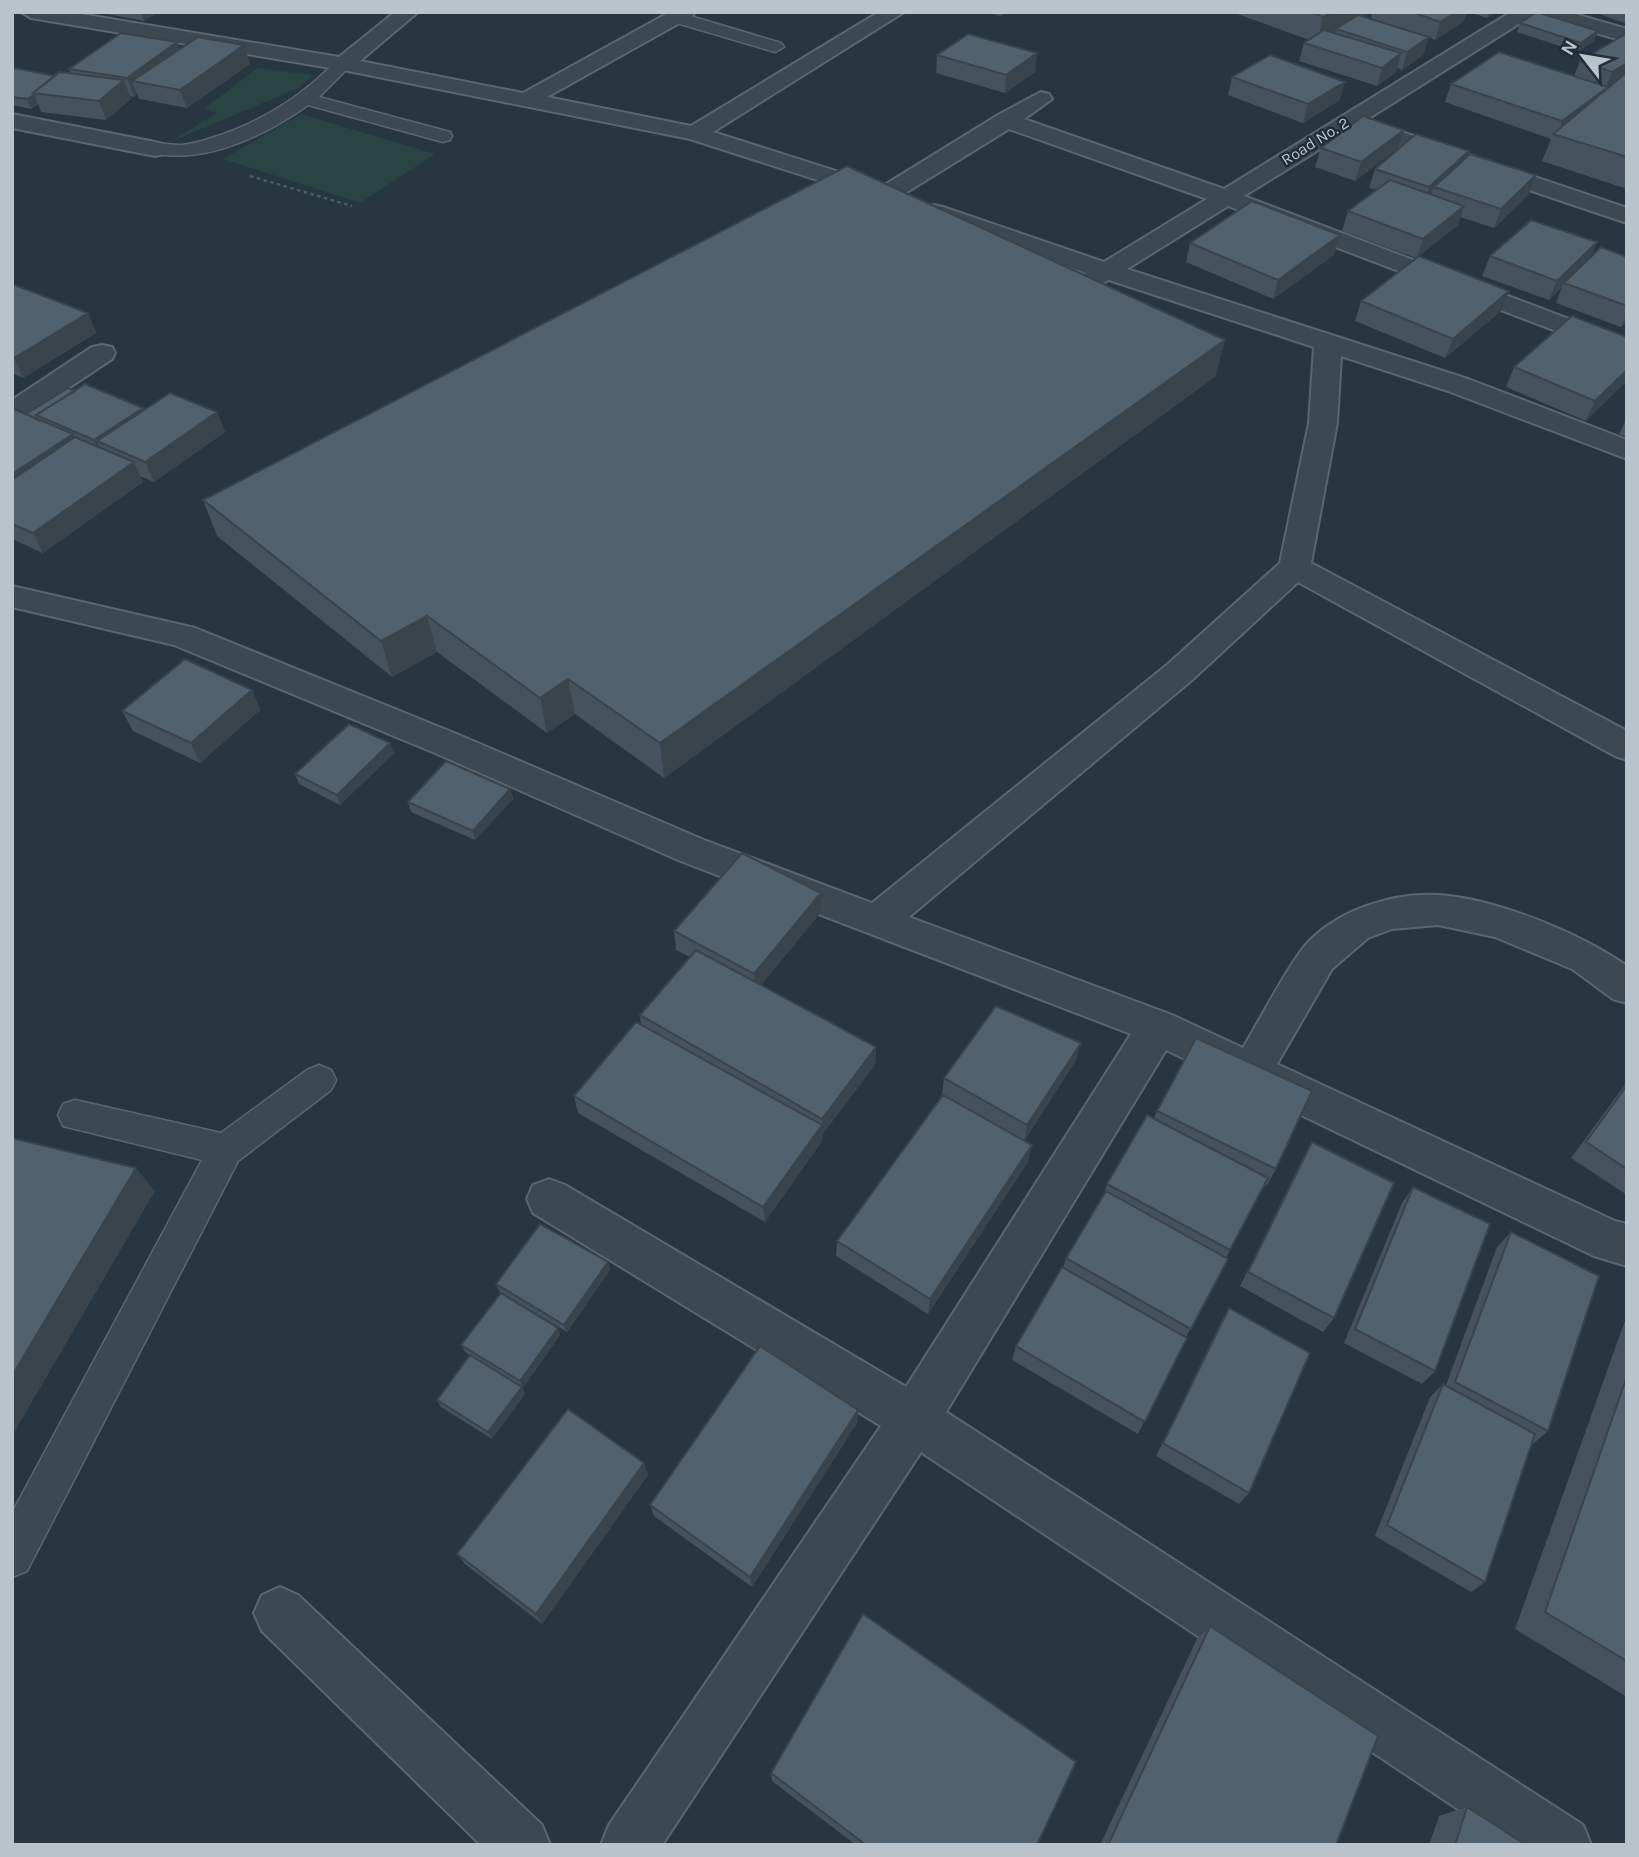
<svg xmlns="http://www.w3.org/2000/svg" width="1639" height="1857" font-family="Karla,sans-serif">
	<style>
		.green { fill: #2a4343 }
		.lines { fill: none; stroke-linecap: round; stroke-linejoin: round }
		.service-casing { stroke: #5a6670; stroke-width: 3 }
		.minor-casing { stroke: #5a6670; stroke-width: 4 }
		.path { stroke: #485f5f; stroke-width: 2.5; stroke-dasharray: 3.5 3.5; stroke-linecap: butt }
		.service { fill: #3c4852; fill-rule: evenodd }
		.minor { fill: #3c4852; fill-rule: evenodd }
		.wall { fill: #46535e }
		.shaded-wall { fill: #39444c }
		.building { fill: #51616d; stroke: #39444c; stroke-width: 2 }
		.labels { text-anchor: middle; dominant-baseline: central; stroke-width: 5; stroke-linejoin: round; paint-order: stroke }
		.far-street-label { font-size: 16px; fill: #b9c3cc; stroke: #212d38 }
	</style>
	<rect width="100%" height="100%" fill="#283642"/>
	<!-- green -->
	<path class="green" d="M257 68 313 75 299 88 170 142 217 113 204 109Z
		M301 114 435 154 360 203 223 159Z"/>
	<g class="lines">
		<!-- service casing -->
		<g class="service-casing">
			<path id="service" d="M677 12 781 43 784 47 775 52 670 21 668 17 670 13Z
				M343 59 352 64 319 97 450 132 452 136 450 140 443 142 308 105C269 133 214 160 165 155 157 155 151 156 146 149 154 139 170 146 182 145 190 144 200 142 208 139 258 124 301 98 337 60Z
				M319 1065 331 1070 336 1080 331 1090 238 1161 27 1571 12 1577V1513L202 1160 63 1126 58 1115 63 1104 75 1100 221 1133 307 1070Z"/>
		</g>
		<!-- minor casing -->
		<g class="minor-casing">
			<path id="minor" d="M21 12H69L339 57 395 12H418L360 61 523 93 670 12H695L692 16 547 97 691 126 879 12H904L713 132 883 186 998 115 1041 92 1049 94 1052 99 1024 119 1224 189 1511 12H1568L1627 29V42L1538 16 1536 13 1366 120 1627 208V223L1351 130 1244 196 1627 341V358L1228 206 1127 269 1468 379 1627 440V459L1448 391 1341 356 1337 423 1311 563 1627 731V760L1615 756 1298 582 1192 680 909 917 1172 1015 1243 1048C1261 1018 1283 974 1304 947 1334 911 1392 892 1439 895 1497 899 1579 933 1627 966V1003L1613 999 1572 969 1495 937 1438 925 1392 929 1368 938 1332 969 1277 1064 1615 1221 1627 1224V1266L1594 1256 1166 1050 946 1412 1583 1825 1591 1845H1512L921 1452 662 1845H601L609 1825 881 1426 533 1213 527 1199 533 1185 549 1179 565 1185 906 1387 1131 1034 678 860 435 753 174 645 12 607V586L195 628 459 735 704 840 872 903 1168 664 1280 563 1309 423 1314 347 1109 280 1092 288 1083 285 1079 280 1086 273 925 217 922 212 925 207 934 205 943 207 1104 262 1207 199 1009 129 894 200 886 202 690 139 343 70 31 18Z
				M12 114 155 142 163 144 166 149 163 154 155 156 12 128Z
				M102 345 112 347 115 353 112 359 22 419 12 421V400L92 347Z
				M280 1587 298 1595 542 1825 550 1845H481L262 1631 254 1613 262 1595Z"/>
		</g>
		<!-- path -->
		<path class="path" d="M250 176 352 206"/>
		<!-- service -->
		<use href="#service" class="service"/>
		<!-- minor -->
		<use href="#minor" class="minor"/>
	</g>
	<!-- wall -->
	<path class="wall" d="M97 12H158L144 21Z
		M987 12H1007L1000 16Z
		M1232 12H1372L1363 17 1415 33 1371 18 1372 12H1467L1463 22 1435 40 1428 37 1423 55 1402 70 1397 68 1396 72 1377 86 1299 61 1304 43 1309 40Z
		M1468 12H1496L1487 18Z
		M1594 12H1627V24Z
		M1520 23 1598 31 1594 41 1578 52 1517 32Z
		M1627 33V189L1542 161 1551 139 1445 102 1451 84 1574 76 1580 61Z
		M244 45 250 64 187 108 139 99 137 94 134 97 130 96 131 99 106 120 41 112 38 104 31 109 12 105V70L55 76 71 74 69 69 180 49Z
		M937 55 1035 72 1005 93 936 73Z
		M1232 77 1340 100 1303 123 1228 95Z
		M1404 130 1398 148 1355 181 1315 167 1321 148Z
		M1467 157 1536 175 1529 194 1494 228 1460 217 1458 225 1419 256 1501 311 1445 358 1355 321 1361 301 1416 258 1342 231 1348 211 1376 190 1369 188 1375 169Z
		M1597 242 1590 258 1627 257V321L1621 327 1556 303 1562 287 1549 300 1482 276 1490 256Z
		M1190 243 1334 255 1273 299 1186 262Z
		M12 284 88 313 96 333 23 378 12 373Z
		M1627 337 1586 421 1506 387 1514 367Z
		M1216 376 664 778 575 714 547 733 437 652 392 677 217 536 203 500Z
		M75 391 143 408 144 411 217 412 225 432 154 482 140 476 143 482 43 553 12 539V410L26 414Z
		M1627 418V437L1619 434Z
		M252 690 260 710 200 763 133 731 122 711Z
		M394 753 340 805 299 784 295 774Z
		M510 789 513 799 475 840 411 812 408 802Z
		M821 912 761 985 876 1047 875 1065 822 1135V1141L765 1222 578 1113 574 1096 641 1025 640 1015 690 957 676 950 674 931Z
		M1076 1060 1024 1141 1028 1162 928 1314 836 1256 837 1241 942 1095 944 1078Z
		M1627 1082V1195L1571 1158Z
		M1157 1111 1276 1169 1267 1185 1265 1184 1226 1258 1228 1259 1186 1337 1138 1434 1012 1360 1016 1346 1063 1268 1066 1258 1103 1197 1107 1184 1154 1119Z
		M1312 1142 1334 1318 1323 1332 1240 1286 1303 1158Z
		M1413 1187 1435 1371 1422 1384 1344 1343 1402 1203Z
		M1511 1232 1548 1431 1533 1444 1532 1443 1485 1582 1471 1592 1375 1536 1430 1397 1443 1384 1446 1385 1497 1247Z
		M608 1262 610 1270 567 1332 499 1291 496 1284Z
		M1229 1308 1249 1493 1239 1504 1156 1456 1221 1322Z
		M1627 1315V1697L1515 1629Z
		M560 1335 523 1388 522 1387 525 1394 492 1439 441 1407 437 1400 477 1360 465 1352 461 1345Z
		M858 1410 857 1423 752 1587 654 1516 650 1505Z
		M648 1475 542 1624 465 1564 457 1554Z
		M1210 1626 1336 1845H1100L1197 1639Z
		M771 1773 1037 1845H856L772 1781Z
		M1467 1807 1526 1845H1429L1439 1816Z"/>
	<!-- shaded-wall -->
	<path class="shaded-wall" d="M141 12H158L144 21Z
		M1332 12H1372L1339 30 1336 29 1335 32 1317 42 1323 17Z
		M1456 12H1467L1463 22 1435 40 1440 22Z
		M1489 12H1496L1487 18Z
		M1598 31 1594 41 1578 52 1581 43Z
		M1429 37 1423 55 1402 70 1407 52Z
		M177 42 183 60 132 81 137 94 134 97 127 78Z
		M244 45 250 64 187 108 180 90Z
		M1037 53 1035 72 1005 93 1006 75Z
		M1401 53 1396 72 1377 86 1382 68Z
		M1627 63V77L1557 135 1562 121 1605 89 1612 72Z
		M124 80 131 99 106 120 99 101Z
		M1345 82 1340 100 1303 123 1308 104Z
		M34 95 38 104 31 109 27 99Z
		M1404 130 1398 148 1355 181 1361 162Z
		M1469 151 1463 170 1434 187 1430 199 1423 206 1429 187Z
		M1536 175 1529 194 1494 228 1501 209Z
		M1464 206 1458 225 1417 258 1423 239Z
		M1340 235 1334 255 1273 299 1278 280Z
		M1597 242 1588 262 1564 283 1562 287 1549 300 1557 281Z
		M1509 291 1501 311 1445 358 1453 339Z
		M88 313 96 333 23 378 14 358Z
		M1627 314V321L1621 327Z
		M1225 340 1216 376 664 778 660 743Z
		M1627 370V381L1586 421 1595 401Z
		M143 408 151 428 97 441 105 458 103 460 94 440Z
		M217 412 225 432 154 482 145 462Z
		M73 434 82 454 12 501V474Z
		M134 462 143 482 43 553 33 533Z
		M427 616 437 652 392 677 381 641Z
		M568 679 575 714 547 733 540 698Z
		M252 690 260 710 200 763 191 743Z
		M390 743 394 753 340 805 337 795Z
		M510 789 513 799 475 840 473 831Z
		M821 893V912L755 992 754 974Z
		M1081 1043 1076 1060 1024 1142 1027 1125Z
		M876 1047 875 1065 822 1135V1141L765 1222 763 1207 822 1125V1119Z
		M1032 1145 1028 1162 928 1314 930 1299Z
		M136 1168 155 1191 12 1436V1376Z
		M608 1262 610 1270 567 1332 564 1325Z
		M558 1328 560 1335 523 1388 520 1381Z
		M522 1387 525 1394 492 1439 488 1432Z
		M858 1410 857 1423 752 1587 750 1577Z
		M644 1463 648 1475 542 1624 536 1614Z"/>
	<!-- building -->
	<path class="building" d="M1311 12H1332L1323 17Z
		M1412 12H1456L1440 22Z
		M1537 12 1598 31 1581 43 1520 23Z
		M1358 15 1429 37 1407 52 1336 29Z
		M1324 30 1401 53 1382 68 1304 43Z
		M121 33 177 42 127 78 69 69Z
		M1627 33V63L1612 72 1580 61Z
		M968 34 1037 53 1006 75 937 55Z
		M198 37 244 45 180 90 132 81Z
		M1499 52 1608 87 1562 121 1451 84Z
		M1270 55 1345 82 1308 104 1232 77Z
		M15 68 55 76 33 93 34 95 27 99 12 97V70Z
		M59 72 124 80 99 101 33 93Z
		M1627 72V157L1553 134Z
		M1363 116 1404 130 1361 162 1321 148Z
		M1416 134 1469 151 1429 187 1375 169Z
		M1470 154 1536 175 1501 209 1434 187Z
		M847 166 1225 340 660 743 568 679 540 698 427 616 381 641 203 500Z
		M1390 180 1464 206 1423 239 1348 211Z
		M1252 201 1340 235 1278 280 1190 243Z
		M1531 220 1597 242 1557 281 1490 256Z
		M1601 247 1627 257V306L1564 283Z
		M1419 256 1509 291 1453 339 1361 301Z
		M12 284 88 313 14 358H12Z
		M1572 316 1627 337V370L1595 401 1514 367Z
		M85 384 143 408 94 440 36 415Z
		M68 388 75 391 36 415 38 420 26 414Z
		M170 393 217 412 145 462 97 441Z
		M14 409 73 434 12 474V410Z
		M75 437 134 462 33 533 12 524V480Z
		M185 659 252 690 191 743 122 711Z
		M349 724 390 743 337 795 295 774Z
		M446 761 510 789 473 831 408 802Z
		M742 853 821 893 754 974 674 931Z
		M696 950 876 1047 822 1119 640 1015Z
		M996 1006 1081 1043 1027 1125 944 1078Z
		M636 1022 822 1125 763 1207 574 1096Z
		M1196 1038 1312 1091 1276 1169 1157 1111Z
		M1627 1085V1169L1586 1142Z
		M943 1095 1032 1145 930 1299 837 1241Z
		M1147 1115 1268 1178 1230 1250 1107 1184Z
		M12 1138 136 1168 12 1376Z
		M1312 1142 1394 1183 1334 1318 1248 1272Z
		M1413 1187 1490 1224 1435 1371 1355 1329Z
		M1106 1191 1228 1259 1191 1329 1066 1258Z
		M540 1224 608 1262 564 1325 496 1284Z
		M1511 1232 1599 1276 1548 1431 1455 1382Z
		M1062 1267 1187 1338 1145 1422 1016 1346Z
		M501 1293 558 1328 520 1381 461 1345Z
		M1229 1308 1310 1353 1249 1493 1163 1443Z
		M760 1346 858 1410 750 1577 650 1505Z
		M470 1355 522 1387 488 1432 437 1400Z
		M1627 1376V1661L1545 1612Z
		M1443 1384 1535 1434 1485 1582 1387 1525Z
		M568 1409 644 1463 536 1614 457 1554Z
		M863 1614 1076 1762 1037 1845H866L771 1773Z
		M1210 1626 1378 1736 1336 1845H1108Z
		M1467 1807 1526 1845H1455Z"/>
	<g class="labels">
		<!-- far-street labels -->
		<g class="far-street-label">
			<text transform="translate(1315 141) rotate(-32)">Road No. 2</text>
		</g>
	</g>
	<!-- border -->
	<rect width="1639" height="1857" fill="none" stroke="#b9c3cc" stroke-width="28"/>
	<!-- north arrow -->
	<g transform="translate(1583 56) rotate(301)" stroke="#212d38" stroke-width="5" paint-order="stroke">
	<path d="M0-5L12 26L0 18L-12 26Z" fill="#b9c3cc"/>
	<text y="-10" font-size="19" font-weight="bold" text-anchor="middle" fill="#b9c3cc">N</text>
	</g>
</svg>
